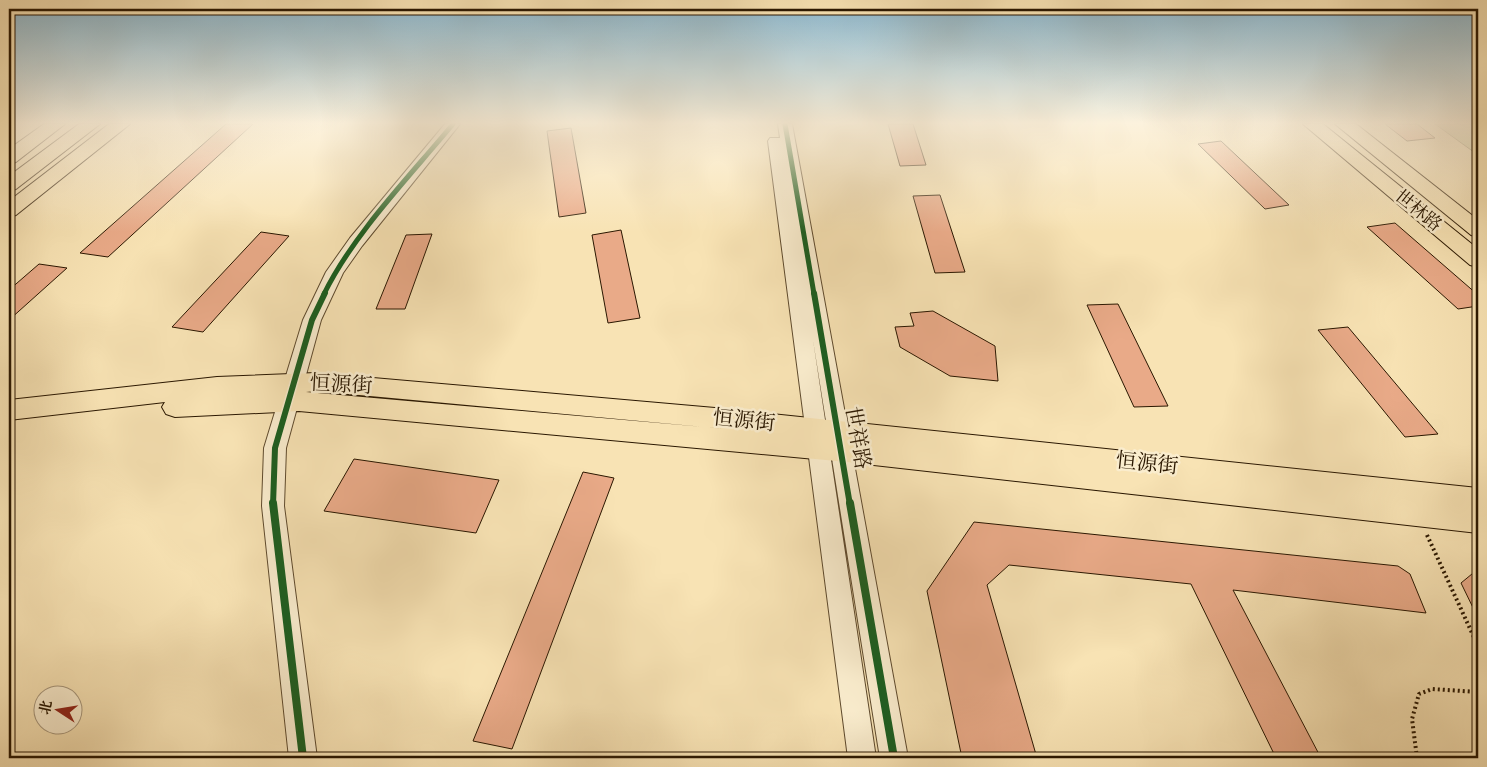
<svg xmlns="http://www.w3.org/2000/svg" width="1487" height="767" font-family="'IM FELL DW Pica','Noto Serif SC',serif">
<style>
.green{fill:#c1c38a;stroke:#766d45}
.building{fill:#e9aa88;stroke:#2a1700}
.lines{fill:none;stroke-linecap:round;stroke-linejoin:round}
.minor-casing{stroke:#5e4a2d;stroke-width:2}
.major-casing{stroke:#2a1700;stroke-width:2}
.path{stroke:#2a1700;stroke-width:4;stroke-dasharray:2 3;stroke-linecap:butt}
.minor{fill:#faedce;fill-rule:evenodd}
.major{fill:#f8e3b4;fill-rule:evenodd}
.cycleway-far2-casing{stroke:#faedce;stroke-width:8}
.cycleway-far1-casing{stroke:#faedce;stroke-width:9}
.cycleway-casing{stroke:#faedce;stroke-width:11}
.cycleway-far2{stroke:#1b5e20;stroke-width:5}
.cycleway-far1{stroke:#1b5e20;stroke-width:6}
.cycleway{stroke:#1b5e20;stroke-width:8}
.labels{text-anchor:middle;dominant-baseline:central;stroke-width:5;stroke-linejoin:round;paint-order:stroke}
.far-street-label{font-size:18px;fill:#2a1700;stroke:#faedce}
.street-label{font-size:21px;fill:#2a1700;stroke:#faedce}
</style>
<rect width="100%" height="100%" fill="#f8e3b4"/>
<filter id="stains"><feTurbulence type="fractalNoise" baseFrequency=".004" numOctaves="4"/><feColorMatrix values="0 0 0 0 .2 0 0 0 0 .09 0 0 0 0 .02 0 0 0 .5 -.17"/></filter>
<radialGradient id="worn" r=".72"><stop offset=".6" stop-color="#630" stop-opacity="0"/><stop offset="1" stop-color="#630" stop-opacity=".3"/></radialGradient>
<path class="green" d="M 1435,124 L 1478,124 L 1478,155 Z"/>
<g class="building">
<path d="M 226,124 L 253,124 L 108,257 L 80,253 Z"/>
<path d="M 888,124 L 913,124 L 926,165 L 900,166 Z"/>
<path d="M 1385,124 L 1417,124 L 1435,138 L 1407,141 Z"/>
<path d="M 571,128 L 586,213 L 559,217 L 547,131 Z"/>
<path d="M 1221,141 L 1289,205 L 1265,209 L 1198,144 Z"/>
<path d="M 940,195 L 965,272 L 935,273 L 913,196 Z"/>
<path d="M 1395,223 L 1478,295 L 1478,306 L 1458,309 L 1367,227 Z"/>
<path d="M 621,230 L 640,318 L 608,323 L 592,235 Z"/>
<path d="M 261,232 L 289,236 L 203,332 L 172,327 Z"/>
<path d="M 432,234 L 405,309 L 376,309 L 406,235 Z"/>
<path d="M 39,264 L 67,268 L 9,320 L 9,290 Z"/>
<path d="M 1118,304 L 1168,406 L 1134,407 L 1087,305 Z"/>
<path d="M 933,311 L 995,346 L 998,381 L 950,376 L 900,347 L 895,327 L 914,326 L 910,313 Z"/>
<path d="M 1348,327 L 1438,434 L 1405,437 L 1318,330 Z"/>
<path d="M 354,459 L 499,480 L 476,533 L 324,511 Z"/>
<path d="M 583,472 L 614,478 L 512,749 L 473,741 Z"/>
<path d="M 974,522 L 1398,566 L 1410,574 L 1426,613 L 1233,590 L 1321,758 L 1276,758 L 1191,584 L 1009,565 L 987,585 L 1037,758 L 962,758 L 927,591 Z"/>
<path d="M 1478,569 L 1478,618 L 1461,583 Z"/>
</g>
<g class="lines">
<defs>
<g id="minor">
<path d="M 445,124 L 460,124 L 362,246 L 343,273 L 321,320 L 286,448 L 284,506 L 317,758 L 289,758 L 262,506 L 264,448 L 303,320 L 326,272 L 350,238 Z"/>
<path d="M 778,124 L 792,124 L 908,758 L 880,758 L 813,340 L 876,758 L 848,758 L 768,141 L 770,138 L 780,138 Z"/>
</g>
<g id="major">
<path d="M 44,124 L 65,124 L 16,162 L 9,164 L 9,149 Z"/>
<path d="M 79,124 L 100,124 L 16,189 L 9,191 L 9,176 Z"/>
<path d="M 109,124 L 130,124 L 16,215 L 9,217 L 9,201 Z"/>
<path d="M 1303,124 L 1323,124 L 1478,249 L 1478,267 L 1470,265 Z"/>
<path d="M 1335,124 L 1356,124 L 1478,220 L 1478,237 L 1471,235 Z"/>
<path d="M 316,373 L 715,408 L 1478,488 L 1478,533 L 847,462 L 299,411 L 175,417 L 166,414 L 162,407 L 165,402 L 9,420 L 9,400 L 217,377 ZM 316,391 L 715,428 L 727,429 L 306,392 Z"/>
</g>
</defs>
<use href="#minor" class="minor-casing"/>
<use href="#major" class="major-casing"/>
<g class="path">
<path d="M 1427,535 L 1478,646"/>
<path d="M 1417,758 L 1412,719 L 1419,694 L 1432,689 L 1478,692"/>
</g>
<use href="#minor" class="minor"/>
<use href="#major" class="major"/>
<defs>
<g id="cycleway-far2">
<path d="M 785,124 L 814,294"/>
<path d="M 324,294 C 354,233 410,176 453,124"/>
</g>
<g id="cycleway-far1">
<path d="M 814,293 L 850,505"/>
<path d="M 273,505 L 275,448 L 312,320 L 325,293"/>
</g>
<g id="cycleway">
<path d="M 273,503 L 303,758"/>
<path d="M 850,503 L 894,758"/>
</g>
</defs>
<use href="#cycleway-far2" class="cycleway-far2-casing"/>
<use href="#cycleway-far1" class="cycleway-far1-casing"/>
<use href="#cycleway" class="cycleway-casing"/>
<use href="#cycleway-far2" class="cycleway-far2"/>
<use href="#cycleway-far1" class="cycleway-far1"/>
<use href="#cycleway" class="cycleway"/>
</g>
<linearGradient id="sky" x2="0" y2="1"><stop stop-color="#8ab8d0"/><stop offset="0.53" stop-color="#fcf2dd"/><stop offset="1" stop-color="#fcf2dd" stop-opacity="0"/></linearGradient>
<rect width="1487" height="232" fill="url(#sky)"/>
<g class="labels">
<g class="far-street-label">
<text transform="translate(1418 211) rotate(39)">世林路</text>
</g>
<g class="street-label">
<text transform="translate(341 385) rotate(3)">恒源街</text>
<text transform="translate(744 421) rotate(6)">恒源街</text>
<text transform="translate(857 438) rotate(80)">世祥路</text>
<text transform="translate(1147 464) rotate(6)">恒源街</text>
</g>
</g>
<rect width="1487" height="767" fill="none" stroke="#f8e3b4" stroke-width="30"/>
<rect x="10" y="10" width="1467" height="747" fill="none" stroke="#2a1700" stroke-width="2.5"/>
<rect x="15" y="15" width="1457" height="737" fill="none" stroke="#2a1700"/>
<g transform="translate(58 710) rotate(282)"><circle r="24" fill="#faedce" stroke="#a7977c"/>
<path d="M0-4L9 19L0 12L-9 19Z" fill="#8f2418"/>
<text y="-8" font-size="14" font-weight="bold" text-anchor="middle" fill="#2a1700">北</text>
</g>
<rect width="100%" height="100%" filter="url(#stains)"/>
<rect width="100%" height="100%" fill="url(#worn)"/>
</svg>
